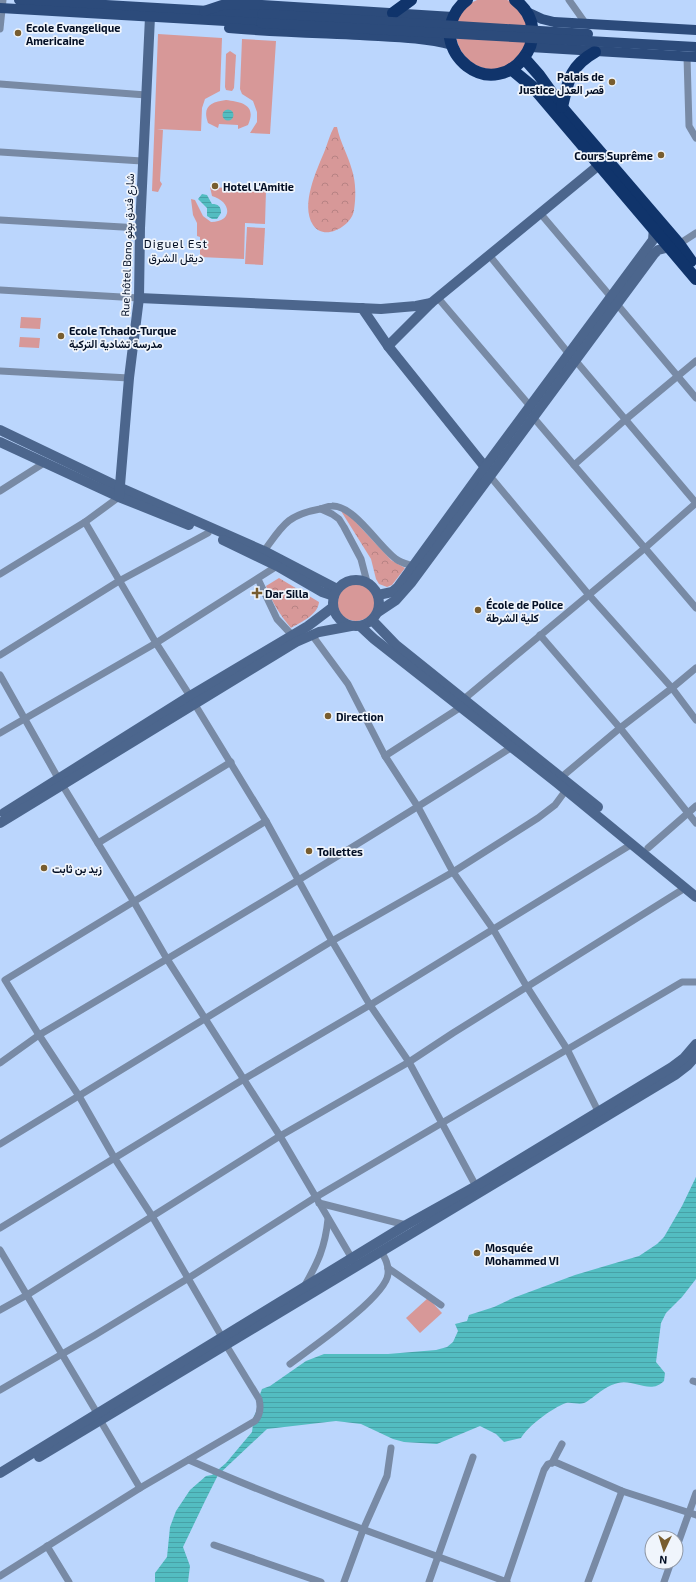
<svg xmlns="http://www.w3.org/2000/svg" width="696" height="1582" font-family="'Exo 2',Vazirmatn,sans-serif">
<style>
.green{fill:#d79898}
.forest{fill:url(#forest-crowns)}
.water{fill:url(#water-rules)}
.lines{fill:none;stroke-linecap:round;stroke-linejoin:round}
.street{stroke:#788aa5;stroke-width:7}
.secondary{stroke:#4c668d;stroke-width:10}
.primary{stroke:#2c4b7b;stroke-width:10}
.highway{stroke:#10346b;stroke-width:12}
.primary-bridge{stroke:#2c4b7b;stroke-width:10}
.poi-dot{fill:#785d2f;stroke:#f0f5fc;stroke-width:1.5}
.labels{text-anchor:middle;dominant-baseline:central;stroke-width:3.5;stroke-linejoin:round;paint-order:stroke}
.poi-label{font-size:11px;font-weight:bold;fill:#020e24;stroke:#f0f5fc;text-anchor:start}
.street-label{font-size:11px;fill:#020e24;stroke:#f0f5fc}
.neighbourhood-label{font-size:12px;letter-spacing:1px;fill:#020e24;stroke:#f0f5fc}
</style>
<defs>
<pattern id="forest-crowns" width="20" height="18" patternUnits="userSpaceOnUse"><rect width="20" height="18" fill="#d79898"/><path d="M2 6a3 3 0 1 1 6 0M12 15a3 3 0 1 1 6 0" fill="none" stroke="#b78283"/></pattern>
<pattern id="water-rules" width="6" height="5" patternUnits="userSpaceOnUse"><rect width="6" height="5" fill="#53bdc1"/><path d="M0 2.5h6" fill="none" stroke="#47a1a6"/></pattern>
</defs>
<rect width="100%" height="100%" fill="#bbd6fd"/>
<g class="green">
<path d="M 477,0 C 486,0 498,0 507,0 C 515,2 528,21 528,29 C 529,32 524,50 523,52 C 521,54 518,56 516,58 C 513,61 510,64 506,66 C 502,69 494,69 489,69 C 452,64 443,13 477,0 Z"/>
<path d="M 158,34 L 222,38 L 220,91 L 205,99 L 202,108 L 201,131 L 157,129 L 163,130 L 160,181 L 162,184 L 158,192 L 152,191 Z"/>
<path d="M 242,39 L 276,41 L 270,134 L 250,133 L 257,122 L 257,112 L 253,101 L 242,94 L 240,89 Z"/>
<path d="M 230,51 L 236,55 L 234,88 L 232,91 L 226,90 L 225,87 L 226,54 Z"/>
<path d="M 226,100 C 242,102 257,105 248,125 L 238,129 L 238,125 L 219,124 L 218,128 L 208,123 C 202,106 211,102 226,100 Z"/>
<path d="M 210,187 L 266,190 L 265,224 L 245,223 L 244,259 L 200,257 L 200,237 L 197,236 L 197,223 L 193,215 L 191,199 L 195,200 L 203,216 L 211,222 C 234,222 231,201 212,196 Z"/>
<path d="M 247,227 L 265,228 L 263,265 L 245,264 Z"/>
<path d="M 21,317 L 41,318 L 40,329 L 20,328 Z"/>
<path d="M 20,337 L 40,338 L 39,348 L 19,347 Z"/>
<circle cx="356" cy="602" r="19"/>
<path d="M 428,1298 L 442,1313 L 420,1333 L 406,1318 Z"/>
</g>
<g class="forest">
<path d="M 334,127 L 337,127 C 340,142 348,155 352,170 C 356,182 356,198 354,210 C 352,226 324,242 313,225 C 300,204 317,170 325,150 C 328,142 330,134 334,127 Z"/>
<path d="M 341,511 L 350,516 L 391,560 L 405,568 L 392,585 L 387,587 L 379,584 L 376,579 L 371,559 Z"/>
<path d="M 279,578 L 319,602 C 318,615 301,622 291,628 C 280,615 272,602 266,586 Z"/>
</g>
<g class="water">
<circle cx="228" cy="115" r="5.5"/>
<path d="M 202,194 L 207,195 L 212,204 C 218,204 221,206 221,213 L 217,219 L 212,219 L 207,216 L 207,208 L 198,199 Z"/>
<path d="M 696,1177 L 696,1279 L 682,1297 L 666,1313 L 661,1323 L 656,1362 L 665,1373 L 664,1381 C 650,1395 635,1379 618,1383 C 609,1385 599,1392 592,1398 C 590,1399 587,1402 584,1403 C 579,1405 572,1402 566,1403 C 552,1408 528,1426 521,1438 L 504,1442 L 496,1434 L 480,1426 L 437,1444 L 404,1442 L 393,1439 L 361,1424 L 336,1421 L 267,1429 L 218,1475 L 205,1501 L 183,1547 L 190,1566 L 188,1582 L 155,1582 L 155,1573 L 167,1557 L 170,1527 L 176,1511 L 190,1490 L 206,1476 L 212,1475 L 226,1463 L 252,1432 L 254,1416 L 258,1408 L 259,1397 L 262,1389 L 270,1386 L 306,1361 L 324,1354 L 388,1354 L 436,1350 L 447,1347 L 453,1342 L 458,1331 L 455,1324 L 467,1321 L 469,1315 L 494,1307 L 513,1298 L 575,1275 L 639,1256 L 657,1244 L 664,1237 L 682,1206 Z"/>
</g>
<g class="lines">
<g class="street">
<path d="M 569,0 L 586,24"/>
<path d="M 0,29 L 3,0"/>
<path d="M 687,57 L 689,126 L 696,138"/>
<path d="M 0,84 L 146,95"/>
<path d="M 0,152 L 142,161"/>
<path d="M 540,213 L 611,297"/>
<path d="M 0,220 L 140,228"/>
<path d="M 679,244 L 696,233"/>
<path d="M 489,255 L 569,354"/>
<path d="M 0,290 L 139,298"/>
<path d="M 438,298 L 530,406"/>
<path d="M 616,303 L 696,398"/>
<path d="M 575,360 L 696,503"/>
<path d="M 0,371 L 129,378"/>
<path d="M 533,417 L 696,608"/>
<path d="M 574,465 L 625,420 L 696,361"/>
<path d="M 489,475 L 589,595 L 672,688 L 696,720"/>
<path d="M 0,491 L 44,463"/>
<path d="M 321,509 L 332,514 L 339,519 L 344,527 L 361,559 L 367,582"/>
<path d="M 85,522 L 156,643 L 190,696"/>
<path d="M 264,551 C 283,525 287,515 320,509 C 324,508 328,506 332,506 C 354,505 379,547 396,559 C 401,563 407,564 413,566"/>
<path d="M 0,574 L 85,522 L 119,497"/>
<path d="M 258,579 L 277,619 L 291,634"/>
<path d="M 312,635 L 348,684 L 385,756 L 418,807 L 453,872 L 493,929 L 527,987 L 567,1049 L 598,1111"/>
<path d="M 540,635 L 620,728 L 696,823"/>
<path d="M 0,655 L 119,581 L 208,533"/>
<path d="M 0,675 L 58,778 L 134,902 L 167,959 L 280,1136 L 354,1262"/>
<path d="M 464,699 L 645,548 L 696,503"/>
<path d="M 194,703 L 266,821 L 332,941 L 370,1005 L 409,1062 L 478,1190"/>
<path d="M 0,733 L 156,643 L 277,566"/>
<path d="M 385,756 L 461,707"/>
<path d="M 558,780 L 620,728 L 672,688 L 696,668"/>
<path d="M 98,843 L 231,762"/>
<path d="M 648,848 L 696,806"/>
<path d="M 0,1063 L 39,1035 C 198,941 356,847 512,747"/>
<path d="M 0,1144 L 332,941 L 453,872 L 538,818 L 555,805 L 569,786"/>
<path d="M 319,1203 L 406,1225"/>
<path d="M 0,1228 L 244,1079 L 370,1005 L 632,844"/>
<path d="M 0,1250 L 97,1413"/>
<path d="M 388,1268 L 441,1305"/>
<path d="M 304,1287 C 318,1262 325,1248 328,1219"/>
<path d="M 0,1310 L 27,1295 L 280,1136 L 409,1062 L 453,1033 L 685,888"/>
<path d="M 222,1337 L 152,1216 L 115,1159 L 79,1096 L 39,1035 L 5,980 L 266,821"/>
<path d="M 290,1364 C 311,1348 386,1297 388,1274 C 389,1265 385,1258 381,1251"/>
<path d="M 693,1381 L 696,1382"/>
<path d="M 0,1390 L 95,1335 L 187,1279 L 316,1197 L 682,982 L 696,982"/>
<path d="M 100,1420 L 140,1488"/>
<path d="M 189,1460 C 292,1506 400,1542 507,1582"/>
<path d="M 552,1463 L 562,1444"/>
<path d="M 214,1545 L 321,1582"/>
<path d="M 47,1546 L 69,1582"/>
<path d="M 676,1549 L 696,1493"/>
<path d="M 0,1576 L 140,1488 L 255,1421 C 260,1415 261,1407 259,1399 L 226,1345"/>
<path d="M 344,1582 L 363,1530 L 387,1476 L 391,1448"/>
<path d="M 429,1582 L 473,1457"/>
<path d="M 506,1582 L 544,1470 L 548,1464 L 555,1462 L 622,1491 L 696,1515"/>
<path d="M 588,1582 L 622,1491"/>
<path d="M 664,1582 L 671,1562"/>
</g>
<g class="secondary">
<path d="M 139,298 L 381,309 L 416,306 L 431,303 L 599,165"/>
<path d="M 362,308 L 388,346 L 485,467"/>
<path d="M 388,346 L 431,303"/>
<path d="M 0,430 L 121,488 L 264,551 L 337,589"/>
<path d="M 0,442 L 119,497 L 189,525"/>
<path d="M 119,497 L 129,378 L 139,298 L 140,228 L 150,17"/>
<path d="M 223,540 L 277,566 L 322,592 L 334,596"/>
<circle cx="356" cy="603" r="23"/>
<path d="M 378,595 L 392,592 L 398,587 L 485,467 L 653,240 L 654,228"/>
<path d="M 378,612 L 396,600 L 411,583 L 654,254 L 658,250 L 670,247"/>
<path d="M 372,620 L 396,645 L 598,807"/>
<path d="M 360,626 L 374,639 L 556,782 L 696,897"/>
<path d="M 4,813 L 190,696 L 308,626 L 333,607"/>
<path d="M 0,823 L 296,642 L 319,632 L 351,626"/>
<path d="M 39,1457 L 675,1075 L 688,1065 L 696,1056"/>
<path d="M 0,1473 L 406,1225 L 476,1186 L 672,1067 L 684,1058 L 696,1044"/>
</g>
<g class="primary">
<path d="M 19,0 L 262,14"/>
<path d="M 0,8 L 261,23"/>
<path d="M 204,11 L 222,5 L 246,4 L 453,17"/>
<path d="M 527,12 L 542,19 L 554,22 L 696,30"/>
<path d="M 229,28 C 273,32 317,33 360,35 C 391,37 422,37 452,45"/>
<path d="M 530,47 L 696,57"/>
</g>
<g class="highway">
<path d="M 467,0 C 455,9 449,23 450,38 C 452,49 458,59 467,66 C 509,98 560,34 515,0"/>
<path d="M 393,13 L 411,0"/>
<path d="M 524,58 L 539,75 L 564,110 L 679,244 L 691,261"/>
<path d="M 511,69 L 534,88 L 696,279"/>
<path d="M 562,107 C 568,81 570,66 595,52"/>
</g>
<g class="primary-bridge">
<path d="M 262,14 L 588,34"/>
<path d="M 261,23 L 696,47"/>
</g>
</g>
<g class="poi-dot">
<circle cx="18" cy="33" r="4"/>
<circle cx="612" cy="82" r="4"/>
<circle cx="661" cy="155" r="4"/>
<circle cx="215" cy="186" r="4"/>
<circle cx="61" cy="336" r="4"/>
<path d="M255 587h4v4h4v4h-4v4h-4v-4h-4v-4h4z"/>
<circle cx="478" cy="610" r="4"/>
<circle cx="328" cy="716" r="4"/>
<circle cx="309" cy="851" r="4"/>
<circle cx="44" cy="868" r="4"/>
<circle cx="477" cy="1253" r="4"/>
</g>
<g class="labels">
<g class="poi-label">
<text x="26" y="27">Ecole Evangelique<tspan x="26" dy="13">Americaine</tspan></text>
<text x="604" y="76" text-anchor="end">Palais de<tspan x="604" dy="13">Justice قصر العدل</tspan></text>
<text x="653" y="155" text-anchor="end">Cours Suprême</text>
<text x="223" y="186">Hotel L'Amitie</text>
<text x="69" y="330">Ecole Tchado-Turque<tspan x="69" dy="13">مدرسة تشادية التركية</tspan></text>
<text x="265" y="593">Dar Silla</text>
<text x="486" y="604">École de Police<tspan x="486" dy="13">كلية الشرطة</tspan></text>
<text x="336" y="716">Direction</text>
<text x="317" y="851">Toilettes</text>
<text x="52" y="868">زيد بن ثابت</text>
<text x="485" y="1247">Mosquée<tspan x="485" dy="13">Mohammed VI</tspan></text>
</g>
<g class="street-label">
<text transform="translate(127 245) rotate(-88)">Rue hôtel Bono شارع فندق بونو</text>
</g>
<g class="neighbourhood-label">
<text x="176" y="243">Diguel Est<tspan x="176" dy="14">ديقل الشرق</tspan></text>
</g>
</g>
<g transform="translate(664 1550) rotate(184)"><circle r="19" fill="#f0f5fc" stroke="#9199a6"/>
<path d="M0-3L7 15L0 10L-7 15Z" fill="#785d2f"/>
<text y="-6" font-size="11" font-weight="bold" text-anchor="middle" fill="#020e24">N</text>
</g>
</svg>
